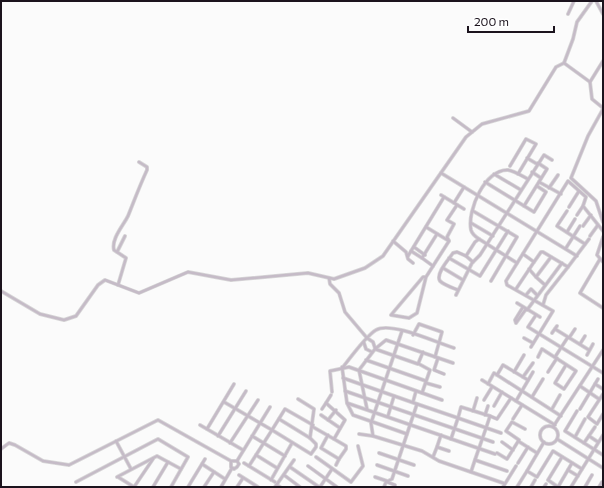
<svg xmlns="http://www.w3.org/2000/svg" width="604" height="488" font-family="Commissioner,sans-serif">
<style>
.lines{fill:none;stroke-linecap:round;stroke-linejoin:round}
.street-casing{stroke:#d7d6d7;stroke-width:4}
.street{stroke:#c5bbc7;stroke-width:2.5}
</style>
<rect width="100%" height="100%" fill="#fbfbfb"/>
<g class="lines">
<defs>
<g id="street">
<path d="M 596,1 L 603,14"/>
<path d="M 568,14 L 574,1"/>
<path d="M 564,63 L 573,39 L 577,22 L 592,1"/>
<path d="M 590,82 L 603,61"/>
<path d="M 603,109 L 588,136 L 571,178 L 596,201 L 603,222"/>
<path d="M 453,118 L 472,132"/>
<path d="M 527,158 L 537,164"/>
<path d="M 510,166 L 526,139 L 536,144 L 518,174"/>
<path d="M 532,172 L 541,178"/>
<path d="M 441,173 L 577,256"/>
<path d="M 494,174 L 521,190"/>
<path d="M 485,182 L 534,212 L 546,192 L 537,186"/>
<path d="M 539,182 L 561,194"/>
<path d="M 549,188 L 558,175"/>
<path d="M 441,195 L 464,209"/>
<path d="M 454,203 L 464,187"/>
<path d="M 524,206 L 547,169 L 538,163"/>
<path d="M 569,207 L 579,191"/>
<path d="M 473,211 L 517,237 L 491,281"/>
<path d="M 567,211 L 557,226 L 585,244"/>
<path d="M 577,215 L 583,206"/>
<path d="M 471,223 L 493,236"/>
<path d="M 583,226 L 591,215"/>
<path d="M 426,227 L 449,241"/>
<path d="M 567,232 L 575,219"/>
<path d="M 590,236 L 598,225"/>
<path d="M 603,237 L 597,255 L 603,262"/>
<path d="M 479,239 L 517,263"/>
<path d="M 393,241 L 406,252 L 408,259 L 413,263"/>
<path d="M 414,247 L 425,255"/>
<path d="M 566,248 L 580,226"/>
<path d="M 411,251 L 422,258"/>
<path d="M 117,252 L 125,236"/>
<path d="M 523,254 L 534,262 L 541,252 L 543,252 L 568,267 L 589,239"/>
<path d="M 408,256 L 444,197"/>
<path d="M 466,256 L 473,262"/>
<path d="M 449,258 L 480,276 L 508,231"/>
<path d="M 600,259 L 580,293 L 603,308"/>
<path d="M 433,266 L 422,258 L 437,234"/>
<path d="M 443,268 L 463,280"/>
<path d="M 529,269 L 536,277"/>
<path d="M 426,277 L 423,277 L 391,315 L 409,318 L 417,313 L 426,277 L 449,241 L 447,237 L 454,224 L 447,220 L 457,205"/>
<path d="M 329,278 L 330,284 L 339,293 L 345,312 L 367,338 L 373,342 L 375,348"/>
<path d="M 118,285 L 126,258 L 114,250 C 111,239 123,226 128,216 C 134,201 140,185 147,170 L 147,167 L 139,162"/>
<path d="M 545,285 L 536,277 L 551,257"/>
<path d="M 516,289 L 534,262"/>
<path d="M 458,290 C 453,288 444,285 440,281 C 435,274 449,259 453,253 L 457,252 L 466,256 L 475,242 L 479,239 C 476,237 472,234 471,230 C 467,210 485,169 508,170 C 514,171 522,176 528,179"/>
<path d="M 1,291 L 40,314 L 64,320 L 76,316 L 98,285 L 105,280 L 139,293 L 188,272 L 231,280 L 308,273 L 334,279 L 365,268 L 383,256 L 466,137 L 482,124 L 529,111 L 556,67 L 564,63 L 590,82 L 592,99 L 603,108"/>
<path d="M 456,295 L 472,263 L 480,255 L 544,155 L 552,160"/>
<path d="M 526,295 L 531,289 L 537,295"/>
<path d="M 517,303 L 540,317"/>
<path d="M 543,305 L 546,295 L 568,267"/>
<path d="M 523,307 L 515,320 L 516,323 L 526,309"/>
<path d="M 527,310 L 562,263"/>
<path d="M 536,315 L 528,327 L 603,373"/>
<path d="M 555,329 L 589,350"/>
<path d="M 402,331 L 371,423 L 373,436 L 422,451 L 439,461 L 471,472"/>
<path d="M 552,333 L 557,326"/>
<path d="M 413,335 L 419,324 L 442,332 L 435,357"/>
<path d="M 524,338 L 533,343"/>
<path d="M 569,338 L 575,329"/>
<path d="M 364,343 L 366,349 L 372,352"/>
<path d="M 580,344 L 585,336"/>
<path d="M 531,347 L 553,311 L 507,285 L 506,281 L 568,181 L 586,197 L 583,206 L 603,231"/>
<path d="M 375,349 L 418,364 L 423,352"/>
<path d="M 587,355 L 593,344"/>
<path d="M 538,357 L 542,349 L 576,371 L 564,389 L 555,383 L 566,365"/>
<path d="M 555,357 L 568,337"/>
<path d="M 438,358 L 434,370 L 444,374"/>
<path d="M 366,360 L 426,381"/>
<path d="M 419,364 L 430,370 L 422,393"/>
<path d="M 342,367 L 347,403 L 353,415 L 407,434"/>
<path d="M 343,367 C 350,358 367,335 376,330 C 391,321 437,343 454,348"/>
<path d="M 514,372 L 524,355"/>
<path d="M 548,372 L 557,358"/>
<path d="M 497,375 L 503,365 L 528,380"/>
<path d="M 523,377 L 533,363"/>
<path d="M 343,378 L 417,404"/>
<path d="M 482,380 L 555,425"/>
<path d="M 426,383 L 440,387"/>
<path d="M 488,384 L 494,373 L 561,416"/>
<path d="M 595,384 L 603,389"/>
<path d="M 580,386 L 599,399"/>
<path d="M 345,391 L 493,442"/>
<path d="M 332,392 L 330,371 L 349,367 L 442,400"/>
<path d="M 603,394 L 588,417 L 597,424 L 603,414"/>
<path d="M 532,397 L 543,379"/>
<path d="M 484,400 L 492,387"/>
<path d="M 516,401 L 533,372"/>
<path d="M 224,402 L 272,430 L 285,409 L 313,425"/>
<path d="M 413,402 L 416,391"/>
<path d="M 326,403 L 331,395"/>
<path d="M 347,403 L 495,454"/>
<path d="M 494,406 L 502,392"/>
<path d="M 367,409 L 359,370 L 375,349 L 386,340 L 453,363"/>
<path d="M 552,409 L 560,395"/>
<path d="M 580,409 L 598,379"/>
<path d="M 473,411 L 477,398"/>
<path d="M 577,411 L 565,431 L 603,455"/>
<path d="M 321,415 L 340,428"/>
<path d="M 485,415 L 488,406"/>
<path d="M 388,416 L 394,396"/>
<path d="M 490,416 L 497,419 L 511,398"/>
<path d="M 279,419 L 310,438 L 314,409 L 298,399"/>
<path d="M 513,419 L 522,405"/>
<path d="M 328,420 L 336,410"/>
<path d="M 200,425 L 243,450"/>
<circle cx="549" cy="435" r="9"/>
<path d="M 313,427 L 334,439 L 345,420 L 326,403 L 322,409"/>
<path d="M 553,427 L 603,350"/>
<path d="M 207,429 L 234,384"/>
<path d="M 501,433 L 458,418 L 461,407 L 490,416 C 484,435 477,453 471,472 L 503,483"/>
<path d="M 359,434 L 373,436"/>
<path d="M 328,435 L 321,448 L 339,459 L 346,449 L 346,446 L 334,439"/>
<path d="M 441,435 L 437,447 L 449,451"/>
<path d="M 218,436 L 246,391"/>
<path d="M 252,436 L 285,456"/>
<path d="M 589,436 L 598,442"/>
<path d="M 575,437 L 585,419"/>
<path d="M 557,439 L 603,468"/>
<path d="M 116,441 L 131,469"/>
<path d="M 518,441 L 537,453"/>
<path d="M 502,442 L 513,450"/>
<path d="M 544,442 L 527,471 L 537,477 L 553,451 L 582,469"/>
<path d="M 230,443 L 258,400"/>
<path d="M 584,443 L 595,427"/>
<path d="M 1,449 L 9,443 L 15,445 L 43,461 L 69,465 L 158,420 L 231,461 L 237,461 L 239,464 L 237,467 L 234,469 L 231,467 L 231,461"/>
<path d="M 379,453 L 414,465"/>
<path d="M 497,453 L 507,459 L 519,440 L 506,431 L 512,422 L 525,429"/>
<path d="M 256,455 L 277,468"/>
<path d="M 316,457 L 351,482 L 363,466 L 358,446"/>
<path d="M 433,457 L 437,447"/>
<path d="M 562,457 L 548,480 L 558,487 L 572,463"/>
<path d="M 475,460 L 507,471"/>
<path d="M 237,461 L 270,407"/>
<path d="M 244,463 L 275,482"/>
<path d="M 518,463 L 528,447"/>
<path d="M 202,464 L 225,479"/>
<path d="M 336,465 L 339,459"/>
<path d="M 377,465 L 408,476"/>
<path d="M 249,466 L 272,430 L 311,454 L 316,447 L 316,444 L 310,438"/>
<path d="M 308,466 L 337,487"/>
<path d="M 290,467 L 319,487"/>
<path d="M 568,470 L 578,476"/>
<path d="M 239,475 L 258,487"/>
<path d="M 284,475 L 300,487"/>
<path d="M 117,477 L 157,456 L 181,469"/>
<path d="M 118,477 L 134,487"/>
<path d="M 375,477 L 387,481"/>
<path d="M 271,480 L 292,443"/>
<path d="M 76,482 L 158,439 L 188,457 L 171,487"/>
<path d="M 387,482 L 395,485"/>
<path d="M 277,485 L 280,487"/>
<path d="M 134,487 L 153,459"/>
<path d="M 153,487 L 168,462"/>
<path d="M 188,487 L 205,459"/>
<path d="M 204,487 L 214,472"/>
<path d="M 221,487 L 232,468"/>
<path d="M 237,487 L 243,478"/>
<path d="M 275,487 L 294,460"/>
<path d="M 320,487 L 332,469"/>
<path d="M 384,487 L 386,482 L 392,479 L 417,404 L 458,418 L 451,439"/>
<path d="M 503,487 L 516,466"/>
<path d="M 517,487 L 527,471"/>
<path d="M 531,487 L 535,480"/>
<path d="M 544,487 L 546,484"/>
<path d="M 571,487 L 603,435"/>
<path d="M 585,487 L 592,475"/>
<path d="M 599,487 L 602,482"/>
</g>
</defs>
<use href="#street" class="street-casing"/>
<use href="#street" class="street"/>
</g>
<rect width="604" height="488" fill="none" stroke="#1b131d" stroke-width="4"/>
<path d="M468 26v6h86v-6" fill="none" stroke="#1b131d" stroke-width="2"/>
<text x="474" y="26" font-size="12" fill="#1b131d" stroke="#ffffff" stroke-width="3" paint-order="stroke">200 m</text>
</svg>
